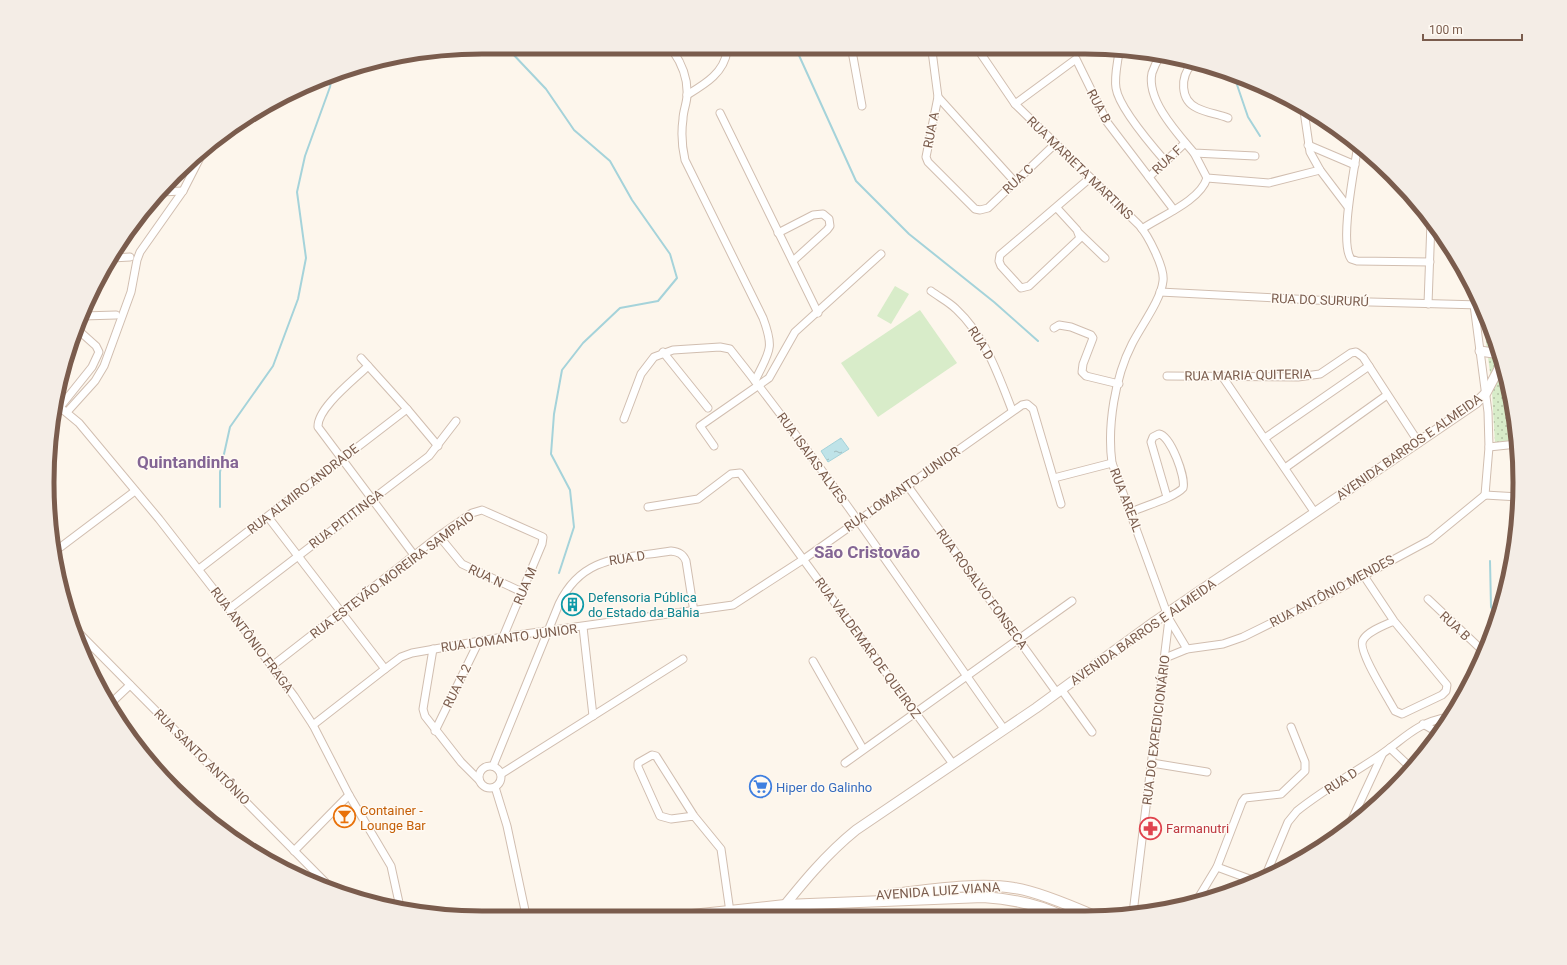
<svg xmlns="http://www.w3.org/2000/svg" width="1567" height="965" font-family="Roboto,sans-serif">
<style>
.park{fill:url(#park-dots)}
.pitch{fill:#d8ecc9}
.water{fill:url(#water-ripples);stroke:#a5d3da}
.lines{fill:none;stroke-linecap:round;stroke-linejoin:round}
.stream{stroke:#a5d3da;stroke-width:2}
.minor-casing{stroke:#d1beb0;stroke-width:9}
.tertiary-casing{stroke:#d1beb0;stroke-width:11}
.secondary-casing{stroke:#d6c0b0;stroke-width:12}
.minor{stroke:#fff;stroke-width:7}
.tertiary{stroke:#fff;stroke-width:9}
.secondary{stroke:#fff;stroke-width:10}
.labels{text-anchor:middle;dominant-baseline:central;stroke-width:3;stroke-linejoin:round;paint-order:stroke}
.street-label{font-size:13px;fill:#7a5c4d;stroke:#fffaf3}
.culture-label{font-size:13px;fill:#0d838f;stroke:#fffaf3;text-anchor:start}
.shop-label{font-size:13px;fill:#366cbe;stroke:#fffaf3;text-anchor:start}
.food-label{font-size:13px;fill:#c56008;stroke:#fffaf3;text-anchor:start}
.health-label{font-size:13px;fill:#be3a42;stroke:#fffaf3;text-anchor:start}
.district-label{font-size:17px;font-weight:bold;fill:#846695;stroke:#fffaf3}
.rim{fill:none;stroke:#7a5c4d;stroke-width:5}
</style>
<defs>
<pattern id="park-dots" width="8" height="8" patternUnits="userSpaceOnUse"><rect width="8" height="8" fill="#d8ecc9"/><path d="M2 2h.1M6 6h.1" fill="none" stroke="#b4c2a5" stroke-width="1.8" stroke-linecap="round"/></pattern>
<pattern id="water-ripples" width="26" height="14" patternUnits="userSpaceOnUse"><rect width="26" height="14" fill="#bfe3e8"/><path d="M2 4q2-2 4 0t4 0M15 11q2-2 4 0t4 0" fill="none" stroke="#a0bbbe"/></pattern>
</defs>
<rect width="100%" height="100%" fill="#fdf6ec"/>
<g class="park">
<path d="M 1482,311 L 1497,342 L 1501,359 L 1491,380 Z"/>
<path d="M 1503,369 L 1516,425 L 1517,440 L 1495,443 L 1492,393 Z"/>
</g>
<g class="pitch">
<path d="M 895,286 L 909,294 L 891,324 L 877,316 Z"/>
<path d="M 920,310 L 957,363 L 878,417 L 841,363 Z"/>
</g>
<path class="water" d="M 841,438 L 849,449 L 828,462 L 821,451 Z"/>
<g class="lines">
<g class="stream">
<path d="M 510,51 L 546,89 L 574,130 L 610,161 L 632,200 L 670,254 L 677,278 L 658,301 L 620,308 L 583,343 L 562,370 L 554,414 L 551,454 L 570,490 L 574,527 L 559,573"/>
<path d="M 797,51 L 856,181 L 909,234 L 994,302 L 1038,341"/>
<path d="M 1234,76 L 1248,117 L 1260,136"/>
<path d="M 220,507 L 220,472 L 230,427 L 273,366 L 298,299 L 306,258 L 297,192 L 305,156 L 330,87 L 332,75"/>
<path d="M 1490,561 L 1491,607 L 1497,617"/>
</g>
<defs>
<g id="minor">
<path d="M 673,51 C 682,64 688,78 687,95 C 687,103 683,111 683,119 C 681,133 682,147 685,160 L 763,318 C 775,350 769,351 755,381"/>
<path d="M 852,51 L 862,106"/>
<path d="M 932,51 L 938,97 L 926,157 L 928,162 L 975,209 L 980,210 L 988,208 L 1055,144"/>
<path d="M 979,51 L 1015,104 L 1139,225 C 1148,235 1165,268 1163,281 C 1161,300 1141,326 1132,344 C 1115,377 1107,426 1112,463 L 1169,619 L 1187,649"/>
<path d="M 1119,51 C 1118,62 1114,76 1116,88 C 1119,108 1152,146 1166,162"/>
<path d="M 1160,56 C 1157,61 1154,67 1152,73 C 1146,100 1178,134 1194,153 L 1255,156"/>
<path d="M 1192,64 C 1180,77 1180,100 1197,108 C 1207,113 1218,114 1228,118"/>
<path d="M 687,95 C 705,84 724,73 727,51"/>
<path d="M 938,97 L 1015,182"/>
<path d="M 1015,104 L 1076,59 L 1107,122 L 1174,210"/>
<path d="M 1304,111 L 1310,152 L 1320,170 L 1348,207"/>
<path d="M 720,113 L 818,313"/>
<path d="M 1358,144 C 1355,167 1339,242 1351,259 L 1357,261 L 1430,262"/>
<path d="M 1308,145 L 1355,165"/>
<path d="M 1194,153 L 1207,178 L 1269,183 L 1320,170"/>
<path d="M 1149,177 L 1185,143"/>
<path d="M 160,192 L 183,191"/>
<path d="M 1056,207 L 1077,230 L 1080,238 L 1029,286 L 1021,288 L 1001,266 L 999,261 L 1000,255 L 1090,178"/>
<path d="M 1142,229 C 1161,216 1200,201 1207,178"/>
<path d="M 778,233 L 813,215 L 823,214 L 829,219 L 830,226 L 827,230 L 793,261"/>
<path d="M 1079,233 L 1105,258"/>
<path d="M 112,258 L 130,257"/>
<path d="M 931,291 C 939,297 949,302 956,309 C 985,336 998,374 1012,410"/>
<path d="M 1160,292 L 1334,301 L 1480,305"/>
<path d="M 1428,304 L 1431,222"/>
<path d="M 1474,305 L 1488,412 L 1489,447 L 1485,495"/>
<path d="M 83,316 L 116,315"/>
<path d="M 1054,328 L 1059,325 L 1071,327 L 1091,335 L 1093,338 L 1083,364 L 1082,372 L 1086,376 L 1119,384"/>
<path d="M 663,352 L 708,408"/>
<path d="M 361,358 L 407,409 L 438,446"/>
<path d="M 368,366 C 354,380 317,408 318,427 L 414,555"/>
<path d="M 1167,376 L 1298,377 L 1320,374 L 1351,353 L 1356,352 L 1363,357 L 1419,443"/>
<path d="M 1222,376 L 1315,513"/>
<path d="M 56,404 L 79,423 L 159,519 L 229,609 L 294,696 L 313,725 L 349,795 L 391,866 L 400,907"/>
<path d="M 60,407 L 92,367 L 99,352 L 96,346 L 77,329"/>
<path d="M 67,412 L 95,381 L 104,366 L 131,292 L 137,260 L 140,252 L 183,191 L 205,148"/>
<path d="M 624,419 L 641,374 L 654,357 L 673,350 L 720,347 L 730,349 C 827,471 914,602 1004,729"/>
<path d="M 1265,438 L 1369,366"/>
<path d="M 714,446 L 700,426 L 769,378 L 795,332 L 881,254"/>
<path d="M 1489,447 L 1517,444"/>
<path d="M 1285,468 L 1387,395"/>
<path d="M 1054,478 L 1112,463"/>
<path d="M 907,485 L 1057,693"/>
<path d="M 1485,495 L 1519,497"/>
<path d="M 648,507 L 698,499 L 731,474 L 740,473 L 953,764"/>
<path d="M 1131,512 C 1144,506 1174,498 1183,488 C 1186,478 1171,436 1159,434 L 1153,437 L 1151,442 L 1167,497"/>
<path d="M 268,517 L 385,669"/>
<path d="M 439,536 L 462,564 L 522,592"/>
<path d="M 54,552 L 135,491"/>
<path d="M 199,569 L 407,409"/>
<path d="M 1364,576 L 1394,621 L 1447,685 L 1446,691 L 1442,695 L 1402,714 L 1395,711 L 1391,704 C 1385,693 1357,649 1363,640 C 1368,631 1385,625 1394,621"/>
<path d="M 1428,599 L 1484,652"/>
<path d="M 229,609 L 429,456 L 456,421"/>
<path d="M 71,625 L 332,889"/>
<path d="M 583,627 L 593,716"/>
<path d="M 433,649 L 423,709 L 425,716 L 461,762 L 479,780"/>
<path d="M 1165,658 L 1187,649 L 1223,644 L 1243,637 L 1318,600 L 1430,540 L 1485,495"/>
<path d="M 813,661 L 863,749"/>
<path d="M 272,666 L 439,536 L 472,513 L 482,510 L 543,537 L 542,544 L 503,637"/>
<path d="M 1061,689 L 1092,732"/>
<path d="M 110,704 L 130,685"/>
<path d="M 1423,724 L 1439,733"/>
<path d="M 313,725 L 385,669 L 401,657 L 412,653 L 503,637 L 733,605 L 804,559 L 1022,405 L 1027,404 L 1033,409 L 1061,504"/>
<path d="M 435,731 L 479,641"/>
<path d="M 1390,748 L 1411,768"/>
<path d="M 845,763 L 1072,601"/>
<path d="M 1152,763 L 1207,772"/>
<circle cx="490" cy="777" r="11"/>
<path d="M 493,766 L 559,604 C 583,554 623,559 671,551 C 679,552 683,554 686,561 L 694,612"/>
<path d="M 501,774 L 683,659"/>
<path d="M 495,787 L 507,826 L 526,915"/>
<path d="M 694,816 L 671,819 L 660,816 L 638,767 L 638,763 L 652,755 L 656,756 L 694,816 L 721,849 L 730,912"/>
<path d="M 1349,826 L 1382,755"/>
<path d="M 294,851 L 349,795"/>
<path d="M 1217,867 L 1255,881"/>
<path d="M 1265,877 L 1288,822 L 1297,811 C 1322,791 1350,775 1376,758 C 1404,740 1414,723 1449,717"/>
<path d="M 1197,900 L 1217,867 L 1242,802 L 1245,798 L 1281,794 L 1305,771 L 1305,762 L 1291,727"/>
<path d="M 785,905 L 797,916"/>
<path d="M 1133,913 L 1169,619"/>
</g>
<g id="tertiary">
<path d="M 1480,351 L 1500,354"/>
<path d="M 776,916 C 801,885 825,855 856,830 L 1036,708 L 1154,622 L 1476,403 L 1486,393 L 1502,363"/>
</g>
<g id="secondary">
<path d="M 892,894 C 929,890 977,882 1014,888 C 1037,891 1074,907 1097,917"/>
<path d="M 692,915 L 785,905 L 983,897 C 1012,899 1039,904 1064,917"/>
</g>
</defs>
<use href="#minor" class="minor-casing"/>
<use href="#tertiary" class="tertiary-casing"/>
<use href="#secondary" class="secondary-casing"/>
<use href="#minor" class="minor"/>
<use href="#tertiary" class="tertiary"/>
<use href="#secondary" class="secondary"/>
</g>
<defs>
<symbol id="building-ring" viewBox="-11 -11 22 22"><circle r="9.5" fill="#fffaf3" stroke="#0f9aa8" stroke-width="1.5"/><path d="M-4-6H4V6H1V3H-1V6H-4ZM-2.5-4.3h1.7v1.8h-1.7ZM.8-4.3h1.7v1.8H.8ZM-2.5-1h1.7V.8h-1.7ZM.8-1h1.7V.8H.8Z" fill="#0f9aa8"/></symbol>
<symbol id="supermarket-ring" viewBox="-11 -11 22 22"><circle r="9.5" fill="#fffaf3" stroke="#3f7fe0" stroke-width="1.5"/><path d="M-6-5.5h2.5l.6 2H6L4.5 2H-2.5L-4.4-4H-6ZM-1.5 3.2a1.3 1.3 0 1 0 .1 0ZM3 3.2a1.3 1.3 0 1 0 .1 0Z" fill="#3f7fe0"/></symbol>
<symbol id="bar-ring" viewBox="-11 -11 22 22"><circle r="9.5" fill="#fffaf3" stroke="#e8710a" stroke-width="1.5"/><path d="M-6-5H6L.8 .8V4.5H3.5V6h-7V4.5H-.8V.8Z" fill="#e8710a"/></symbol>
<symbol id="pharmacy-ring" viewBox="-11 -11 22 22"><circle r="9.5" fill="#fffaf3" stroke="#e0444e" stroke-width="1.5"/><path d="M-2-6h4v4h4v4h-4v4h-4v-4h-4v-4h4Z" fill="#e0444e"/></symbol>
</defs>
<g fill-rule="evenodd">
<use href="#building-ring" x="560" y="592" width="25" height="25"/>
<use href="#supermarket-ring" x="748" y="774" width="25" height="25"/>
<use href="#bar-ring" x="332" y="804" width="25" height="25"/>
<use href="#pharmacy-ring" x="1138" y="816" width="25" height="25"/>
</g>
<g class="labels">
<g class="street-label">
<text transform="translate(1099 106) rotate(62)">RUA B</text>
<text transform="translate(931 130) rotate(-79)">RUA A</text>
<text transform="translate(1167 160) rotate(-43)">RUA F</text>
<text transform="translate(1080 168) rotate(44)">RUA MARIETA MARTINS</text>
<text transform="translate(1018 179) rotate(-43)">RUA C</text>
<text transform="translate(1320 300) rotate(2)">RUA DO SURURÚ</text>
<text transform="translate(981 343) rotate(58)">RUA D</text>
<text transform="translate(1248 375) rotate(-1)">RUA MARIA QUITERIA</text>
<text transform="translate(1409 447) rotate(-35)">AVENIDA BARROS E ALMEIDA</text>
<text transform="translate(812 458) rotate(54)">RUA ISAIAS ALVES</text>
<text transform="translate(303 489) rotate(-38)">RUA ALMIRO ANDRADE</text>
<text transform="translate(902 489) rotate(-35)">RUA LOMANTO JUNIOR</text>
<text transform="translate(1126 500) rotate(69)">RUA AREAL</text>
<text transform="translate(346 519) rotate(-37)">RUA PITITINGA</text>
<text transform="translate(627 558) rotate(-9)">RUA D</text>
<text transform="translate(392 575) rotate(-37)">RUA ESTEVÃO MOREIRA SAMPAIO</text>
<text transform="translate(486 576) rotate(25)">RUA N</text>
<text transform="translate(525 586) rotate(-67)">RUA M</text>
<text transform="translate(982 589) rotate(54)">RUA ROSALVO FONSECA</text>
<text transform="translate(1332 591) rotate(-28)">RUA ANTÔNIO MENDES</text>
<text transform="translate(1455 626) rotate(43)">RUA B</text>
<text transform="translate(1143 632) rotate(-35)">AVENIDA BARROS E ALMEIDA</text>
<text transform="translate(509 638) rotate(-8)">RUA LOMANTO JUNIOR</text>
<text transform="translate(252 640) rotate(53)">RUA ANTÔNIO FRAGA</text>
<text transform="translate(868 648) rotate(54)">RUA VALDEMAR DE QUEIROZ</text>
<text transform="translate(457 686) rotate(-64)">RUA A 2</text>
<text transform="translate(1156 730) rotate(-83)">RUA DO EXPEDICIONÁRIO</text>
<text transform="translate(202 757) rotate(45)">RUA SANTO ANTÔNIO</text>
<text transform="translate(1341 781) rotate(-33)">RUA D</text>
<text transform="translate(938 891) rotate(-4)">AVENIDA LUIZ VIANA</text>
</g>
<g class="culture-label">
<text x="588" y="597">Defensoria Pública<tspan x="588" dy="15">do Estado da Bahia</tspan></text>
</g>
<g class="shop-label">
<text x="776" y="787">Hiper do Galinho</text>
</g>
<g class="food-label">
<text x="360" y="810">Container -<tspan x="360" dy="15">Lounge Bar</tspan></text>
</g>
<g class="health-label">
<text x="1166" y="828">Farmanutri</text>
</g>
<g class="district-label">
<text x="188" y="462">Quintandinha</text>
<text x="867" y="552">São Cristovão</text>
</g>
</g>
<path d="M0 0H1567V965H0ZM482 54H1085A428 428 0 0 1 1513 482V483A428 428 0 0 1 1085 911H482A428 428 0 0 1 54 483V482A428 428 0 0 1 482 54Z" fill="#f4ede6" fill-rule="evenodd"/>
<path class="rim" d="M482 54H1085A428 428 0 0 1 1513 482V483A428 428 0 0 1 1085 911H482A428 428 0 0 1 54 483V482A428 428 0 0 1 482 54Z"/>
<path d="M1423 34v6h99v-6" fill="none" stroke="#7a5c4d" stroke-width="2"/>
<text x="1429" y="34" font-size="12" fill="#7a5c4d" stroke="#fffaf3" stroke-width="3" paint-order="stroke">100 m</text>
</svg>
